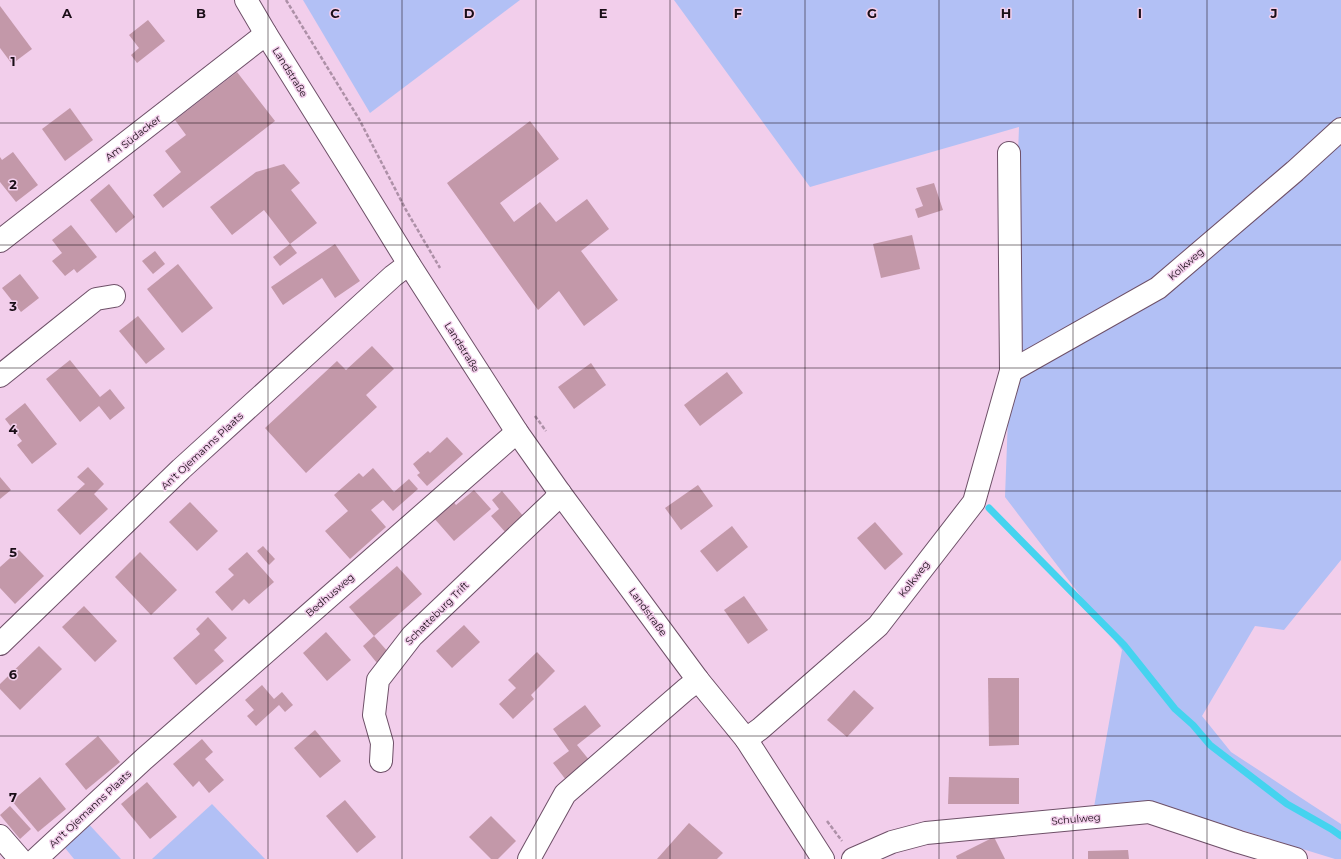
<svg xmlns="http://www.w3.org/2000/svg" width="1341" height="859" font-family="Montserrat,sans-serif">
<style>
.green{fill:#b2c0f5}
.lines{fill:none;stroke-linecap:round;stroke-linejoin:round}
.stream{stroke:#45d3ef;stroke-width:7}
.building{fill:#c398a9}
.minor-casing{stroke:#6e5068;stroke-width:24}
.path{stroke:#ad90a7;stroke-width:2.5;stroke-dasharray:4 2;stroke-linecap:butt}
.minor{stroke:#fff;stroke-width:22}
.grid{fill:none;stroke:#1a0e17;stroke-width:1;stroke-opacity:0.55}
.labels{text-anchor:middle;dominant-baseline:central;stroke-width:3;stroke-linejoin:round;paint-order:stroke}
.street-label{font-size:10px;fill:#1a0e17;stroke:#f2ceeb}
.grid-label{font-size:13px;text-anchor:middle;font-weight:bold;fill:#1a0e17;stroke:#f2ceeb;stroke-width:3;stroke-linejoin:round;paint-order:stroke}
</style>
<rect width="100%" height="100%" fill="#f2ceeb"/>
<g class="green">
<path d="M 303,0 L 520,0 L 370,113 Z"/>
<path d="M 674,0 L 1341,0 L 1341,560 L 1284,630 L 1255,626 L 1202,716 L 1231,752 L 1341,824 L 1341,859 L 1335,859 L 1154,803 L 1094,807 L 1122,650 L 1005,497 L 1019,127 L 810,187 Z"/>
<path d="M 212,804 L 265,859 L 152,859 Z"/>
<path d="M 85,820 L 121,859 L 74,859 L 61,843 Z"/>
</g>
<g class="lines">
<path class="stream" d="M 989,508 L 1124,645 L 1175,709 L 1193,725 L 1210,745 L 1287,804 L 1331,829 L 1341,836"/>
</g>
<g class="building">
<path d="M 0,6 L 32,49 L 12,64 L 0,48 Z"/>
<path d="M 148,20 L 165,41 L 137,63 L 131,55 L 139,48 L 129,35 Z"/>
<path d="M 237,72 L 275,121 L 163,208 L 153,195 L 181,172 L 165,151 L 186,135 L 175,120 Z"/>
<path d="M 70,108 L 93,140 L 65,161 L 42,129 Z"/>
<path d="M 530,121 L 559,159 L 500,203 L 514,222 L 540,202 L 556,222 L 587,199 L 609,229 L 581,251 L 618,300 L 584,326 L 559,291 L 538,310 L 447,183 Z"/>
<path d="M 13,152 L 38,185 L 16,202 L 0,182 L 0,157 L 2,160 Z"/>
<path d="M 284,164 L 300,183 L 291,190 L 317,223 L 290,244 L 264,210 L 232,235 L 210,207 L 256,172 Z"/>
<path d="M 934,183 L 943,210 L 918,218 L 915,209 L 923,206 L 916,188 Z"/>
<path d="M 109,184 L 135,217 L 116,233 L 90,200 Z"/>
<path d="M 71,225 L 97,257 L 77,273 L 74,269 L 65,276 L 52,261 L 62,253 L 52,240 Z"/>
<path d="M 912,235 L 920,269 L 881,278 L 873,244 Z"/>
<path d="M 290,244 L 297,253 L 280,266 L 273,257 Z"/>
<path d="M 335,244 L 360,281 L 335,298 L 322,278 L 283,305 L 271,287 Z"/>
<path d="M 155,251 L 165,264 L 153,274 L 142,261 Z"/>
<path d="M 178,264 L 213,308 L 182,333 L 147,289 Z"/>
<path d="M 20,274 L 39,298 L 21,312 L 2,288 Z"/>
<path d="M 138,316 L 165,349 L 146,364 L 119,331 Z"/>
<path d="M 372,346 L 394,369 L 366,395 L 377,407 L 306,473 L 265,428 L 337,361 L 346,370 Z"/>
<path d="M 70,360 L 100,397 L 110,389 L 125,408 L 110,420 L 99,406 L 80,422 L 46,379 Z"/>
<path d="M 591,363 L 606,385 L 574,409 L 558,387 Z"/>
<path d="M 727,372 L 743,393 L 700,426 L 684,405 Z"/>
<path d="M 25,403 L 57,444 L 32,464 L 17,445 L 22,441 L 5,419 Z"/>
<path d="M 447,437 L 463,454 L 427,486 L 417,475 L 420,473 L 413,464 L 428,451 L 430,453 Z"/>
<path d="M 88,467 L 104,484 L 94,494 L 108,509 L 80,535 L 57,510 L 85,484 L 77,477 Z"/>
<path d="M 373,468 L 394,492 L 409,479 L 418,489 L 393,511 L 383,500 L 371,510 L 386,527 L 350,559 L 325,531 L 348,511 L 334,495 L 359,473 L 363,477 Z"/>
<path d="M 0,477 L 11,490 L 0,499 Z"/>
<path d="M 698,485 L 713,506 L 681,530 L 665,508 Z"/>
<path d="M 474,490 L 491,509 L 454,541 L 433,517 L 452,500 L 456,505 Z"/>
<path d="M 502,491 L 524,517 L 506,533 L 491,516 L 499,509 L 492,500 Z"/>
<path d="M 190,502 L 218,531 L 197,551 L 169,522 Z"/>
<path d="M 875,522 L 903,554 L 885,570 L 857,538 Z"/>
<path d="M 732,526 L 748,547 L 717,572 L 700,551 Z"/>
<path d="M 263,546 L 275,559 L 269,565 L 257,551 Z"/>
<path d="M 19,550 L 44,576 L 15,604 L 0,588 L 0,567 Z"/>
<path d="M 140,552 L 177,590 L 151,615 L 115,577 Z"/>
<path d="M 247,552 L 274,582 L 249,604 L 244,599 L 232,611 L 215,592 L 234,575 L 228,569 Z"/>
<path d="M 397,566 L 422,594 L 374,636 L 349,607 Z"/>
<path d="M 744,596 L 768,630 L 748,644 L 724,610 Z"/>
<path d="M 84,606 L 117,641 L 95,662 L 62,627 Z"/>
<path d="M 208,617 L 227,638 L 214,650 L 224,661 L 196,685 L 173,658 L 200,634 L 196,629 Z"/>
<path d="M 464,625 L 480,642 L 452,668 L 436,651 Z"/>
<path d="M 326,632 L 351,660 L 327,681 L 303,653 Z"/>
<path d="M 374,636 L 389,653 L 377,663 L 363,646 Z"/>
<path d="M 39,646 L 62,669 L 20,710 L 0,689 L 0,684 Z"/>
<path d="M 537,652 L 555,671 L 531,695 L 534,699 L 513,719 L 499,704 L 516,688 L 508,680 Z"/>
<path d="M 988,678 L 1019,678 L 1019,745 L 989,746 Z"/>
<path d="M 262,685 L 274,699 L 282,692 L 293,705 L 285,712 L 279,705 L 256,726 L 247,716 L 254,710 L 245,700 Z"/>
<path d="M 854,690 L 874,708 L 847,737 L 827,720 Z"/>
<path d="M 585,705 L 601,726 L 577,745 L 590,761 L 566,780 L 553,763 L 569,751 L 553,729 Z"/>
<path d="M 315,730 L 341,761 L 320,778 L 294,748 Z"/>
<path d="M 98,736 L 120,762 L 86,790 L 65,764 Z"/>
<path d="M 202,739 L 213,752 L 205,759 L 224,780 L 209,793 L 199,781 L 193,787 L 173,764 Z"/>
<path d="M 40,777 L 66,809 L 38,832 L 12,801 Z"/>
<path d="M 949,777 L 1019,778 L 1019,804 L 948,804 Z"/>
<path d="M 147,782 L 177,817 L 150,839 L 121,804 Z"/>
<path d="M 345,800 L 376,837 L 357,853 L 326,816 Z"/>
<path d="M 10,806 L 31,829 L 20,839 L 0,815 Z"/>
<path d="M 491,816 L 516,841 L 498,859 L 491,859 L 469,837 Z"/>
<path d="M 689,823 L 723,853 L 717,859 L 657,859 Z"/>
<path d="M 994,837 L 1005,859 L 957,859 L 956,856 Z"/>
<path d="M 1128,850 L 1129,859 L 1088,859 L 1088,851 Z"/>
</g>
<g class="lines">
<defs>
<g id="minor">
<path d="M 246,0 L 266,34 L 356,178 L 409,264 L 517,432 L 560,493 L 698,680 L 746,739 L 823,859"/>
<path d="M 0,241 L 266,34"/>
<path d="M 1011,371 L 1158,288 L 1295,171 L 1341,129"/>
<path d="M 0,376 L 96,299 L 114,296"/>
<path d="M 0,644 L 181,469 L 393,276 L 409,264"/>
<path d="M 746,739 L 760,729 L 878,626 L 974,502 L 1011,371 L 1009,153"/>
<path d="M 381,761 L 382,743 L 374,715 L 378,680 L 412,636 L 553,502 L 560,493"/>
<path d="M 0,836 L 20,859"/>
<path d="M 36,859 L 144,759 L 517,432"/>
<path d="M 529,859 L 565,794 L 685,690 L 698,680"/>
<path d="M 853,859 L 892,842 L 926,833 L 1149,812 L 1239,842 L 1296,859"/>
</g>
</defs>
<use href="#minor" class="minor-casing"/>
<g class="path">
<path d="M 286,0 L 359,119 L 406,210 L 440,268"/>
<path d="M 535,416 L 546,431"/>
<path d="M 827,821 L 842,841"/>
</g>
<use href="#minor" class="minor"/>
</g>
<path class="grid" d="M 134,0 L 134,859M 268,0 L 268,859M 402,0 L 402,859M 536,0 L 536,859M 670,0 L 670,859M 805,0 L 805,859M 939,0 L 939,859M 1073,0 L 1073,859M 1207,0 L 1207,859M 0,123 L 1341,123M 0,245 L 1341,245M 0,368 L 1341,368M 0,491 L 1341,491M 0,614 L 1341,614M 0,736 L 1341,736"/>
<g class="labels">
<g class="street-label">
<text transform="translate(290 72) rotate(58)">Landstraße</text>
<text transform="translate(133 138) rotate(-38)">Am Südacker</text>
<text transform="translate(1186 264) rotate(-41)">Kolkweg</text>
<text transform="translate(462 347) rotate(58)">Landstraße</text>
<text transform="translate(202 451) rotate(-43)">An't Ojemanns Plaats</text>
<text transform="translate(914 579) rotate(-52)">Kolkweg</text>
<text transform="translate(330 595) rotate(-41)">Bedhusweg</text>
<text transform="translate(648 612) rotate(54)">Landstraße</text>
<text transform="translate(437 613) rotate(-45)">Schatteburg Trift</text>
<text transform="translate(90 809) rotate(-43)">An't Ojemanns Plaats</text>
<text transform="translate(1076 819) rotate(-5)">Schulweg</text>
</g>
</g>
<g class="grid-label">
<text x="67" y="18">A</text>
<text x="201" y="18">B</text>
<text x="335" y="18">C</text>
<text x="469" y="18">D</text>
<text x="603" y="18">E</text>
<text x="738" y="18">F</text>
<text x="872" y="18">G</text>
<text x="1006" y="18">H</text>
<text x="1140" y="18">I</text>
<text x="1274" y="18">J</text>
<text x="13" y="66">1</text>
<text x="13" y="189">2</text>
<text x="13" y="311">3</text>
<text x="13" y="434">4</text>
<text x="13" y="557">5</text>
<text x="13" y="679">6</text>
<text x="13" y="802">7</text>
</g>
</svg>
